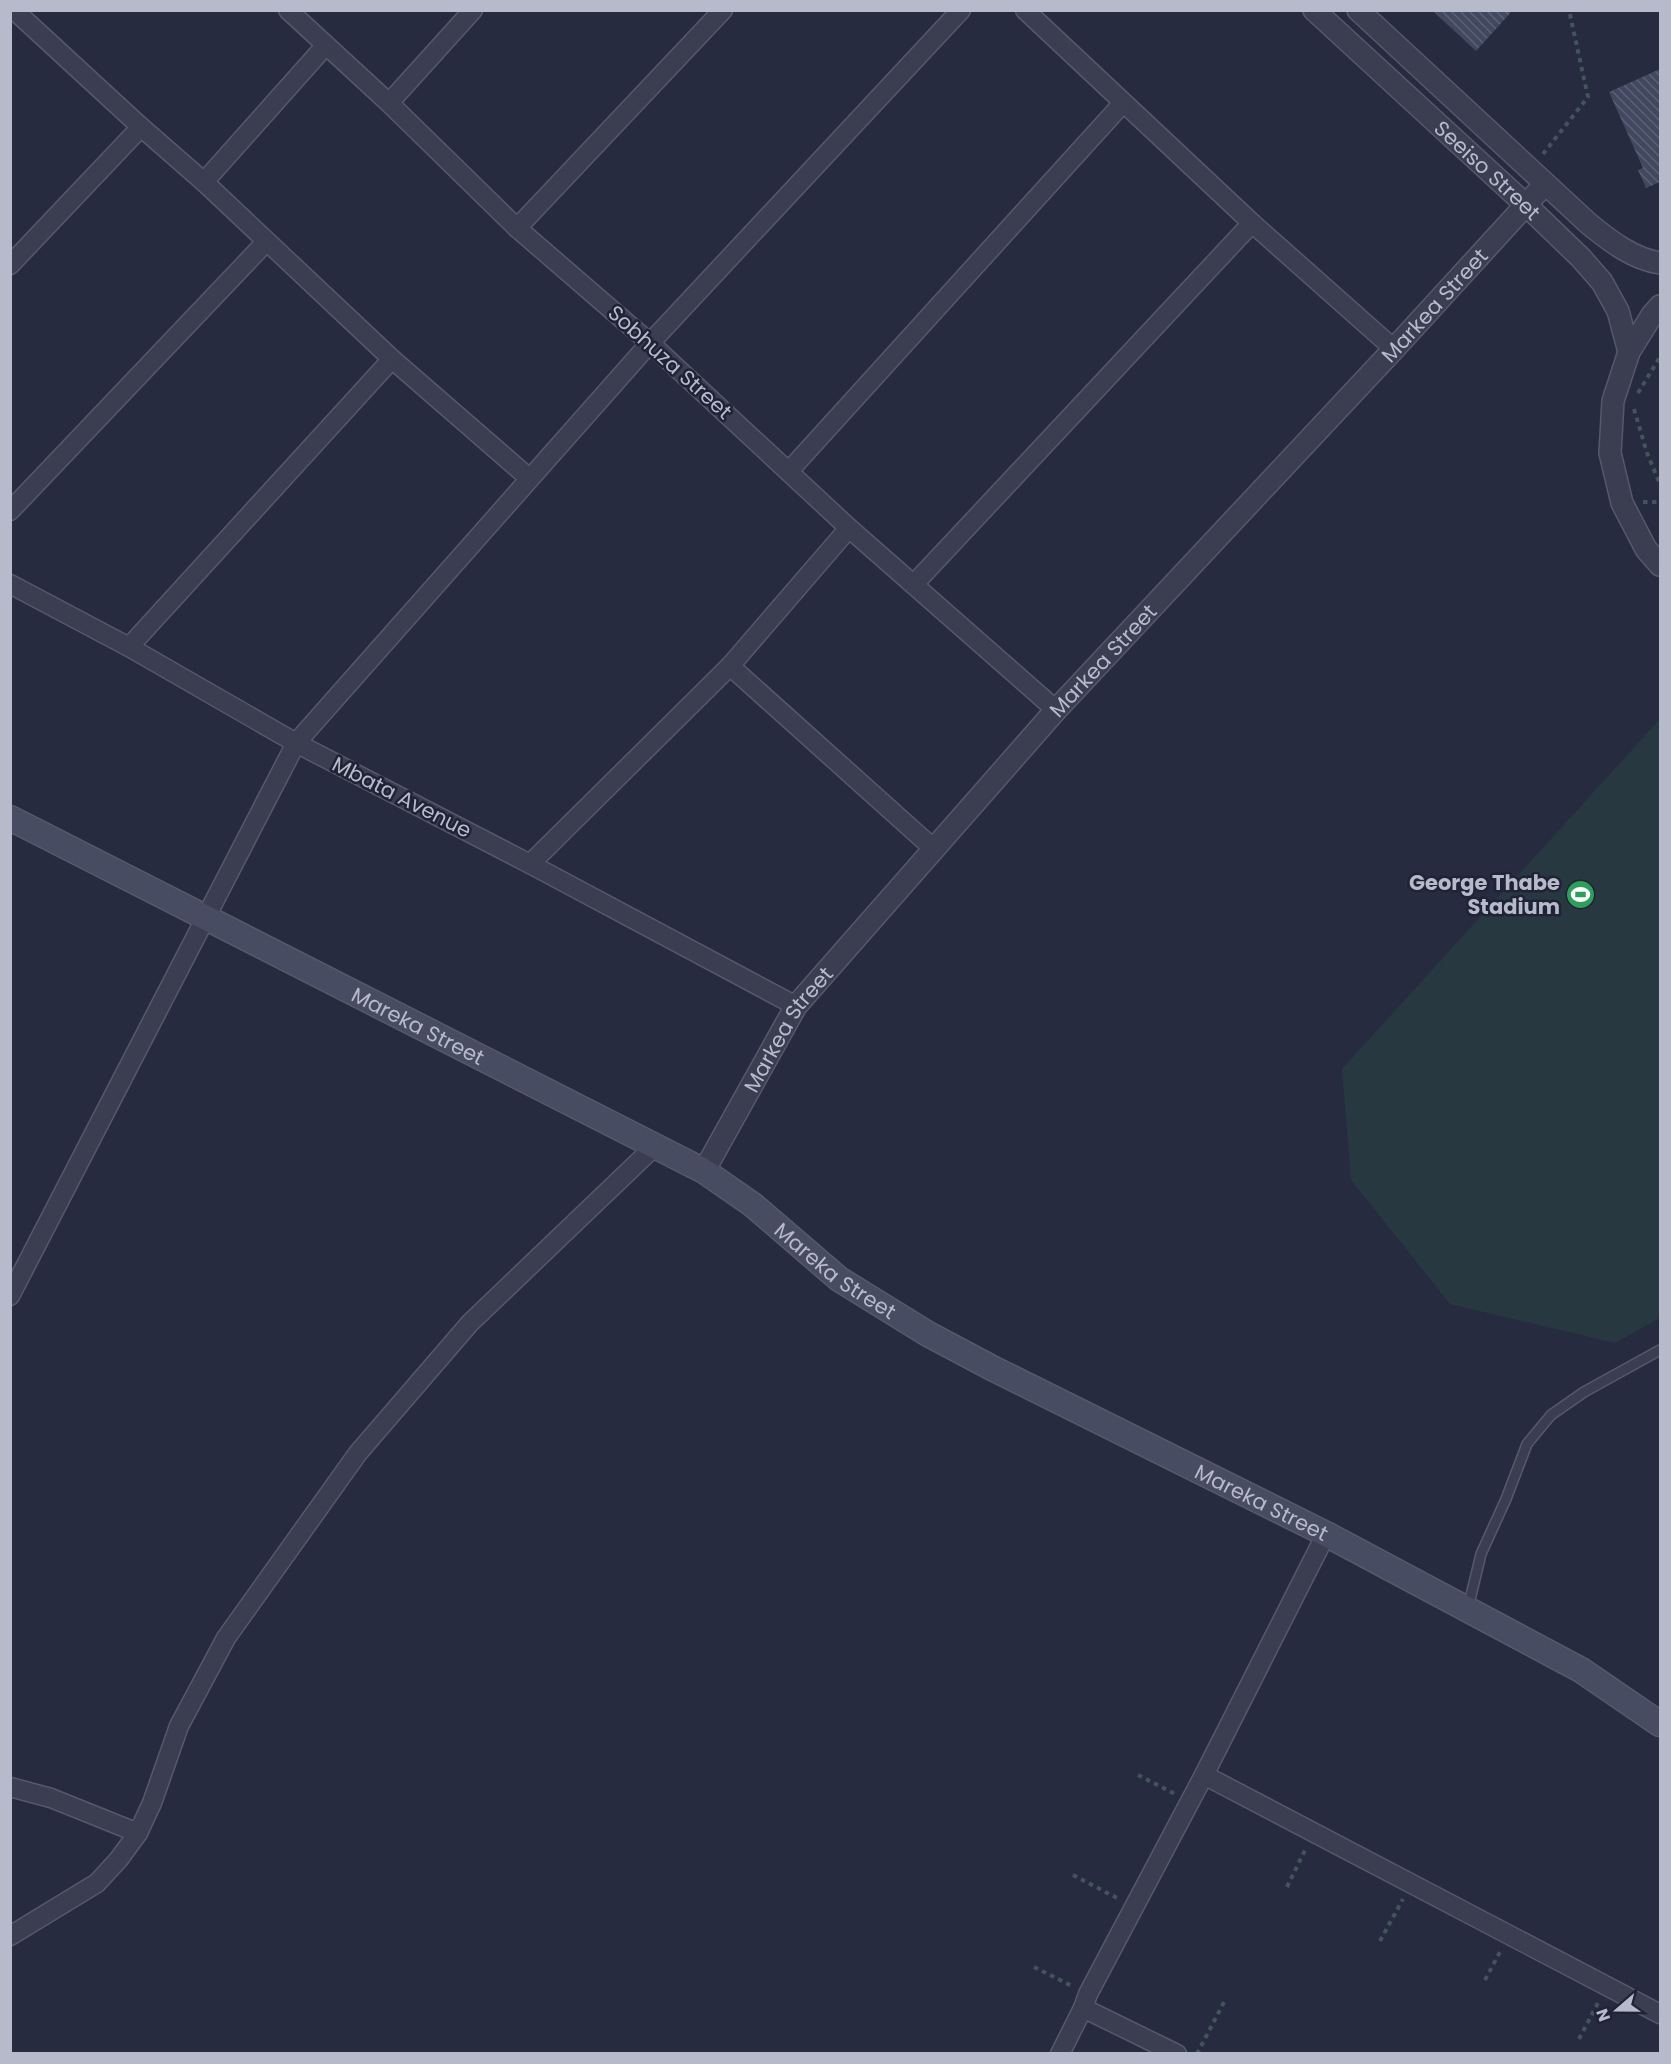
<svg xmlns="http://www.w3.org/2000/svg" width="1671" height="2064" font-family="Poppins,sans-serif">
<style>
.pitch{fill:#283841}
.building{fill:url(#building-back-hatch)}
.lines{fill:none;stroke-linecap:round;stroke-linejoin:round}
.service-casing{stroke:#55596a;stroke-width:12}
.minor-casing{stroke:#55596a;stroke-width:21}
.tertiary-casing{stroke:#55596a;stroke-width:24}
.secondary-casing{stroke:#55596a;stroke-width:27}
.path{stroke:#43545b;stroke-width:4;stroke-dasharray:4.5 4.5;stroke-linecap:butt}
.service{stroke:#3a3e50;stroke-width:9}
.minor{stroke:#3a3e50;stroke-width:18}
.tertiary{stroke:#3a3e50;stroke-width:21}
.secondary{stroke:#484c63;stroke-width:24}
.labels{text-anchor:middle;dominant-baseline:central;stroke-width:5;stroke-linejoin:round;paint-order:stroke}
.street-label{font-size:21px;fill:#b6baca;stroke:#1f2335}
.poi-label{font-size:21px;font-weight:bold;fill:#b6baca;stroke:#1f2335;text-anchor:end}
</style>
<defs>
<pattern id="building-back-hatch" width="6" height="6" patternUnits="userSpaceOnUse" patternTransform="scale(1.5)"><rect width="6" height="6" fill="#424860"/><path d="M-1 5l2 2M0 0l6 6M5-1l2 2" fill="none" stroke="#5b6075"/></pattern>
</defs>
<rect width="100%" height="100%" fill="#262b40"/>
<path class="pitch" d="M 1660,719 L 1660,1318 L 1615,1343 L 1450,1304 L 1351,1180 L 1342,1069 Z"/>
<g class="building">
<path d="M 1432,10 L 1513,10 L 1476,51 Z"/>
<path d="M 1660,69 L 1660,182 L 1646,188 L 1638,170 L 1643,168 L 1609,92 Z"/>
</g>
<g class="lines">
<defs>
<path id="service" d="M 1468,1608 L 1481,1554 L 1506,1499 L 1527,1444 L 1551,1415 L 1584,1392 L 1660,1350"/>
<g id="minor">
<path d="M 14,10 L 141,127 L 204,182 L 392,359 L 529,478"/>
<path d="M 288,10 L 389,103 L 517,228 L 650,343 L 849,528 L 1056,710"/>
<path d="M 1025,10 L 1252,223 L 1394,349"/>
<path d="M 389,103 L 473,10"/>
<path d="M 204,182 L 326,45"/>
<path d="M 517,228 L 723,10"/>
<path d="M 10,265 L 141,127"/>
<path d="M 789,471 L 1123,103"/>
<path d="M 10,511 L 266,242"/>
<path d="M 10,584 L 129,647 L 296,743 L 530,864 L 796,1006"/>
<path d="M 914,584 L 1252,223"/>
<path d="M 129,647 L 392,359"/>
<path d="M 730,666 L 935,850"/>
<path d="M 530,864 L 730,666 L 849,528"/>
<path d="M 10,1296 L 296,743 L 650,343 L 961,10"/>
<path d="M 1204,1775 L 1660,2014"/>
<path d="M 10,1787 L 51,1798 L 138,1833"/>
<path d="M 10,1936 L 97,1883 L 119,1859 L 138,1833 L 152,1803 L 179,1726 L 226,1638 L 358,1453 L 470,1323 L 655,1146"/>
<path d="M 1083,2008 L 1177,2054"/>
<path d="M 1060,2054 L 1083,2008 L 1088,1994 L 1204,1775 L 1326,1534"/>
</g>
<g id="tertiary">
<path id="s1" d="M 1314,10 L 1526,205 L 1581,258 L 1602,282 L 1618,311 L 1629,352"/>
<path d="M 1358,10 L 1589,224 C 1610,241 1633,259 1660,263"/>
<path d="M 1660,306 L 1652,315 L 1629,352 L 1613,401 L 1610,453 L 1622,503 L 1646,549 L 1660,565"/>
<path id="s2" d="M 704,1171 L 796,1006 L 1056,710 L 1394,349 L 1545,184"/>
</g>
<g id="secondary">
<path id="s3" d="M 10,818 L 704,1171 L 753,1205 L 839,1279 L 928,1334 L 994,1369 L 1326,1534 L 1581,1670 L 1660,1724"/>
</g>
</defs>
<use href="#service" class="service-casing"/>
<use href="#minor" class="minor-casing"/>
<use href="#tertiary" class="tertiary-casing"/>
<use href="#secondary" class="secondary-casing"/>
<g class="path">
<path d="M 1543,154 L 1588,97 L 1569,10"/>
<path d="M 1638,393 L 1660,357"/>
<path d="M 1634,409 L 1647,453 L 1660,484"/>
<path d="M 1643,502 L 1660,502"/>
<path d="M 1138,1775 L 1175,1794"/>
<path d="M 1073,1875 L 1119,1899"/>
<path d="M 1287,1887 L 1306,1848"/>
<path d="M 1380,1941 L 1403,1899"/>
<path d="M 1034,1967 L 1074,1987"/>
<path d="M 1485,1980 L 1501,1950"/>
<path d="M 1579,2039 L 1599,2001"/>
<path d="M 1197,2054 L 1225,2000"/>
</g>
<use href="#service" class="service"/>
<use href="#minor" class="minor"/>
<use href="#tertiary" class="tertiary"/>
<use href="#secondary" class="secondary"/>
</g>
<defs>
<symbol id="stadium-disc" viewBox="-11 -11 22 22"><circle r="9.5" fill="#2e9e5b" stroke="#1f2335"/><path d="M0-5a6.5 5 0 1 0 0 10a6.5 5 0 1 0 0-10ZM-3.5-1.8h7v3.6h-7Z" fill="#fff"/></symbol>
</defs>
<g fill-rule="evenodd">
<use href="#stadium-disc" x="1564" y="878" width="33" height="33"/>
</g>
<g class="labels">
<g class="street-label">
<text stroke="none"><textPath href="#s1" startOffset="236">Seeiso Street</textPath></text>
<text stroke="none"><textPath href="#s2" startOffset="1137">Markea Street</textPath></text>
<text transform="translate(670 362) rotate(42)">Sobhuza Street</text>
<text stroke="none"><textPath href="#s2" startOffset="651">Markea Street</textPath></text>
<text transform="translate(402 797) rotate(27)">Mbata Avenue</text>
<text stroke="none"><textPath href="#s3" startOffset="458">Mareka Street</textPath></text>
<text stroke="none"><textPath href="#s2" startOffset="165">Markea Street</textPath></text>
<text stroke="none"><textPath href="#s3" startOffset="944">Mareka Street</textPath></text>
<text stroke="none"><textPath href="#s3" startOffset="1430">Mareka Street</textPath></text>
</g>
<g class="poi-label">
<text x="1560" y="882">George Thabe<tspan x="1560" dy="24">Stadium</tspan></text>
</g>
</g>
<rect width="1671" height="2064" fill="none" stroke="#b6baca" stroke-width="24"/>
<g transform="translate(1617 2010) rotate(250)" stroke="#1f2335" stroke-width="4.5" paint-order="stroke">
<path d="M0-4.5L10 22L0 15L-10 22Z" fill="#b6baca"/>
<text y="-9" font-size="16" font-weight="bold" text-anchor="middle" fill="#b6baca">N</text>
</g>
</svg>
